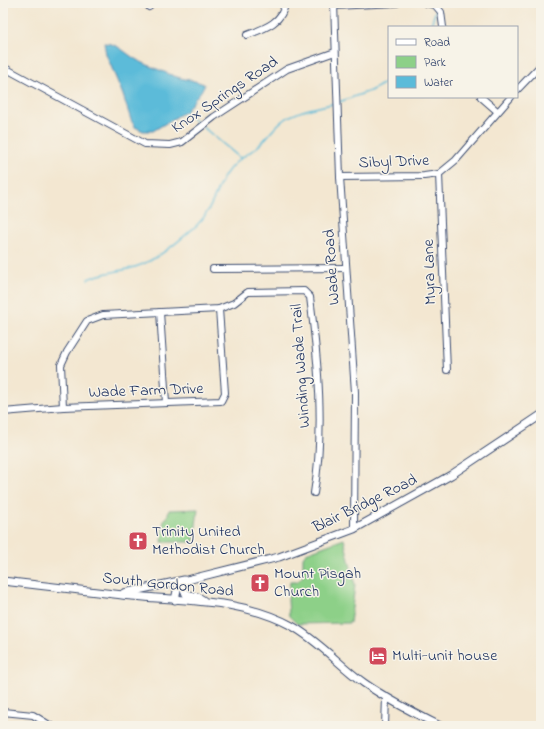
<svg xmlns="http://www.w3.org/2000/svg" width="544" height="729" font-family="'Indie Flower',sans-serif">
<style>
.green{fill:#8dd088;stroke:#548073}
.water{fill:#5bbbd9;stroke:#3b759c}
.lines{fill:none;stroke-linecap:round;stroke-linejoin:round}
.stream{stroke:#5bbbd9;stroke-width:1.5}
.minor-casing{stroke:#3b4b6f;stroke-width:8}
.tertiary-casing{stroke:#3b4b6f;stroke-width:9}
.minor{stroke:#fff;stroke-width:6}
.tertiary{stroke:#fff;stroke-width:7}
.labels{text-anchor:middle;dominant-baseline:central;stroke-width:3;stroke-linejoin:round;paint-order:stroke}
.street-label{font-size:16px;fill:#1b2f5e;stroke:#f7f3e8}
.poi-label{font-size:16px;fill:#1b2f5e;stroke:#f7f3e8;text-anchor:start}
</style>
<rect width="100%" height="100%" fill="#f7f3e8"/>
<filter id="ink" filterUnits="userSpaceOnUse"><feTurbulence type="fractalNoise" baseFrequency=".025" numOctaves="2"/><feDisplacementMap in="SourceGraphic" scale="8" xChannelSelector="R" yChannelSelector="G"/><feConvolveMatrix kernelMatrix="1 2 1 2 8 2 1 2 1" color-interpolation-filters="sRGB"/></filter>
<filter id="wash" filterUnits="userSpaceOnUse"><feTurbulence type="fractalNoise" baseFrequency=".012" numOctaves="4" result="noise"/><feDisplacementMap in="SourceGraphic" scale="16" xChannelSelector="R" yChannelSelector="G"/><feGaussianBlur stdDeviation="0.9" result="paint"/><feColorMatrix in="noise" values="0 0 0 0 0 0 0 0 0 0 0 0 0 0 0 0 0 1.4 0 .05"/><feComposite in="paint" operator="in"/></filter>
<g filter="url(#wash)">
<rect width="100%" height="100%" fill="#f3e7d1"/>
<g class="green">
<path d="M 198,509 L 194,542 L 162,542 L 164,519 L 167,518 L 169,510 Z"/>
<path d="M 344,539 L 355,585 L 350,623 L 297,624 L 289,616 L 288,600 L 290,582 L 297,582 L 303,576 L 303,557 L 306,553 Z"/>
</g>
<path class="water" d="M 104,43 C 118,43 126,54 137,60 C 149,66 162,71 174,76 C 184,80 195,80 204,84 L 204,87 L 186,111 L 153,131 L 143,131 L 135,127 L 131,120 L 123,95 L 106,54 Z"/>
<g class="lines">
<g class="stream">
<path d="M 430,27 L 436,10"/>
<path d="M 339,102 L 370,91 L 389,81"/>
<path d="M 185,112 L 200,125"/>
<path d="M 203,127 L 240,158"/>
<path d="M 88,279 C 103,272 119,272 135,267 C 158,260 180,240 197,225 C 212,211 215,191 225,175 C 235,160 243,158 257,147 C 266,140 272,129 282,121 C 299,109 317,108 336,103"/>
</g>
</g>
</g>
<g filter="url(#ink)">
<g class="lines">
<defs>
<g id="minor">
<path d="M 147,3 L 149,7"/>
<path d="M 334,3 L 340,177 L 355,392 L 354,529"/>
<path d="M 426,3 L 435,5 L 441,12 L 443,27"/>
<path d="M 537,3 L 541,7"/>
<path d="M 334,6 L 397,3"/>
<path d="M 247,35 C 263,29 283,23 285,3"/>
<path d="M 3,67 L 145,144 L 170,145 L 182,142 L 214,117 L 287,69 L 335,52"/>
<path d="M 517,90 L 541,65"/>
<path d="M 481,97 L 497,111"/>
<path d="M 439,174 L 447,370"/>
<path d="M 340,177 L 424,176 L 439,174 L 456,160 L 511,97"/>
<path d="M 213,269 L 345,268"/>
<path d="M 160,312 L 166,403"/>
<path d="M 63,407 L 61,365 L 67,352 L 87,321 L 103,315 L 219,309 L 234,303 L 248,292 L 304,291 L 310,297 C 318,361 325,428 314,493"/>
<path d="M 3,412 L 63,407 L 221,401 L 225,393 L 219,309"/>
<path d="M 3,712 L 33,715 L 51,726"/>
<path d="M 385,726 L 386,697"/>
</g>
<g id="tertiary">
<path d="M 188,580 L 183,587 L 186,594 L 198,597 L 203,600"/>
<path d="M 3,581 C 40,585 77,590 114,594 C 174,602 237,596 292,626 C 319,641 339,665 364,683 C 387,699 414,713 440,726"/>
<path d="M 124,593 L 184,580"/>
<path d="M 175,600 L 178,586 L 183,581 L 279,557 L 354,529 L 451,475 L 541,415"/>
</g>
</defs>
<use href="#minor" class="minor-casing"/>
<use href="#tertiary" class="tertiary-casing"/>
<use href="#minor" class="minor"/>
<use href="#tertiary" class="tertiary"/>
</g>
</g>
<defs>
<symbol id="church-square" viewBox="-11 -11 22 22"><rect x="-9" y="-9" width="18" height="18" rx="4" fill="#d1495b" stroke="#f7f3e8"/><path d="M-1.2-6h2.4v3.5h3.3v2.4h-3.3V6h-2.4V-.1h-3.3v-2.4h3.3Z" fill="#fff"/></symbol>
<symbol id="hotel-square" viewBox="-11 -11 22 22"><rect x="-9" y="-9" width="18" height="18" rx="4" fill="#d1495b" stroke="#f7f3e8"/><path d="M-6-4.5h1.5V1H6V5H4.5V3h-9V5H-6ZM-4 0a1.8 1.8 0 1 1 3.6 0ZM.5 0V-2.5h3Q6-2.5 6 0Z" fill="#fff"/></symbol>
</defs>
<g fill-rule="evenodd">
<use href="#church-square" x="127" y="530" width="22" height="22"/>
<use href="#church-square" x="249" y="572" width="22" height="22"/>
<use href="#hotel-square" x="367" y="645" width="22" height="22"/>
</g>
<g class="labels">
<g class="street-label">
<text transform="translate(225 95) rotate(-34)">Knox Springs Road</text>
<text transform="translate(394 162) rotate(-2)">Sibyl Drive</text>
<text transform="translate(332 267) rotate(-94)">Wade Road</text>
<text transform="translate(430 272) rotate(-92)">Myra Lane</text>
<text transform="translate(301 366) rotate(-94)">Winding Wade Trail</text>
<text transform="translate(146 391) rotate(-2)">Wade Farm Drive</text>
<text transform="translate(365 504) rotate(-26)">Blair Bridge Road</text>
<text transform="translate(168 585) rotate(6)">South Gordon Road</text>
</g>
<g class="poi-label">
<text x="152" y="532">Trinity United<tspan x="152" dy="18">Methodist Church</tspan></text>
<text x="274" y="574">Mount Pisgah<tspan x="274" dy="18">Church</tspan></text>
<text x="392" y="656">Multi-unit house</text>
</g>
</g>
<rect width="544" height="729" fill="none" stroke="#f7f3e8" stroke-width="16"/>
<rect x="388" y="26" width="130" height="72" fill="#f7f3e8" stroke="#9fa5b1"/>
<rect x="396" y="39" width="20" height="6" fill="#ffffff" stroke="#9fa5b1"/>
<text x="424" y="46" font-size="12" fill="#1b2f5e">Road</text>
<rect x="396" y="56" width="20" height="12" fill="#8dd088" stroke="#9fa5b1"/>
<text x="424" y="66" font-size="12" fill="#1b2f5e">Park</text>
<rect x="396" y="76" width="20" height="12" fill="#5bbbd9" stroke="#9fa5b1"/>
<text x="424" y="86" font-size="12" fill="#1b2f5e">Water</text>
</svg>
